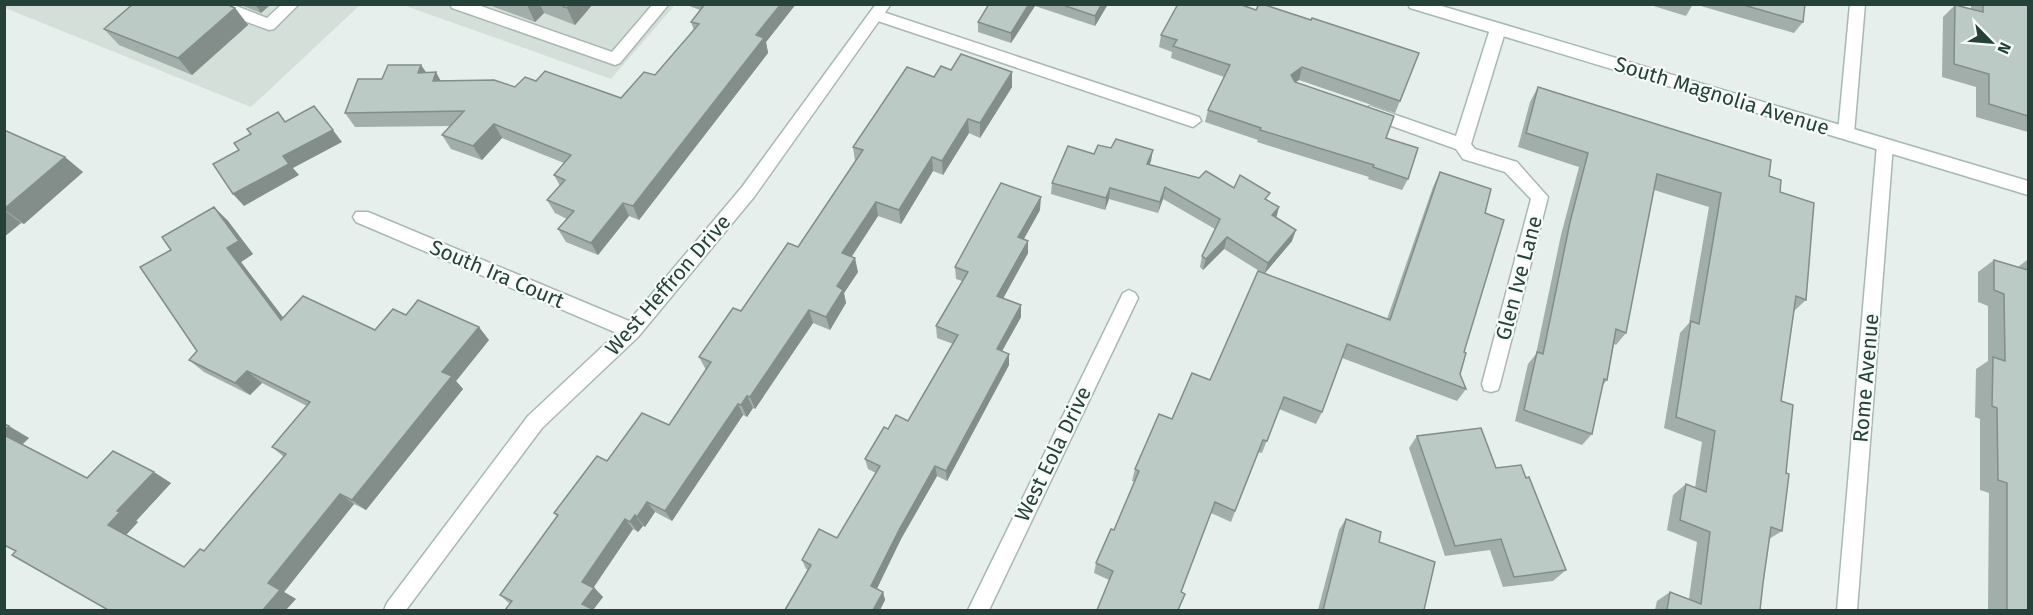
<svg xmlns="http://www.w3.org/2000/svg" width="2033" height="615" font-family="'Fira Sans',sans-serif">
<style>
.built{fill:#d4dfda}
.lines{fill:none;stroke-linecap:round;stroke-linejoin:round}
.service-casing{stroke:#a8b8b2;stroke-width:3}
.minor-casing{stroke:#a8b8b2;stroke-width:3}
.secondary-casing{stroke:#a4bbb3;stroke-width:3}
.service{fill:#fff;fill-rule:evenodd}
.minor{fill:#fff;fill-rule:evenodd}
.secondary{fill:#fff;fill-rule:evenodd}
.wall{fill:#a1aea9}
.shaded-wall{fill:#838d89}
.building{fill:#bbcac4;stroke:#838d89;stroke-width:1.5}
.labels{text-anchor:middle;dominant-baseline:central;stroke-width:4.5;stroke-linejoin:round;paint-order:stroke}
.street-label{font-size:21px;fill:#24423a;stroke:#f7fbf9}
</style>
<rect width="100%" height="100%" fill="#e6efeb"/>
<g class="built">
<path d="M 4,5 L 360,5 L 251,107 L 5,8 Z"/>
<path d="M 403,5 L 675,5 L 611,79 Z"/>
</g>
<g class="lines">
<defs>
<g id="service">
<path d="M 207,4 L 231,4 L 267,18 L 282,4 L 299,4 L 274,29 L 269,30 L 209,8 Z"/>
<path d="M 450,4 L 475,4 L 612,52 L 653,4 L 669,4 L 620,63 L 615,65 L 452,8 Z"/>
<path d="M 877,10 L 1199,117 L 1201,121 L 1193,127 L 872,19 L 869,15 Z"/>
</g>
<g id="minor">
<path d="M 876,4 L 891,4 L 754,197 L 638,337 L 542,428 L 406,610 L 384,610 L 387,603 L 528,416 L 617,333 L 356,222 L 353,217 L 356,212 L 368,212 L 629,321 L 742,187 Z"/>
<path d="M 1850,4 L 1865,4 L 1854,133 L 1846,139 L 1838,133 Z"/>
<path d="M 1498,24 L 1506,29 L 1471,144 L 1475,149 L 1517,162 L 1548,197 L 1500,384 L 1498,390 L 1491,392 L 1484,390 L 1482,384 L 1531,199 L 1505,172 L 1463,159 L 1456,149 L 1364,116 L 1362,112 L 1370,106 L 1456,136 L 1490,29 Z"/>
<path d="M 1885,139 L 1893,145 L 1857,610 L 1837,610 L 1877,145 Z"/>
<path d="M 1129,290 L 1135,293 L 1138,298 L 989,610 L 968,610 L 1123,293 Z"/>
</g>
<path id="secondary" d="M 1408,4 L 1435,4 L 2028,181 L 2028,195 L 1410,8 Z"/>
</defs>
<use href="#service" class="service-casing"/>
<use href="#minor" class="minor-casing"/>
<use href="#secondary" class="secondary-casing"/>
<use href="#service" class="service"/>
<use href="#minor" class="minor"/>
<use href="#secondary" class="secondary"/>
</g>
<g class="wall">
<path d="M 238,4 L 271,4 L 261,13 Z"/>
<path d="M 486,4 L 593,4 L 575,25 L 544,13 L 535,22 Z"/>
<path d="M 684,4 L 796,4 L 766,42 L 768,53 L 639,220 L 629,216 L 598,255 L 566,242 L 558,229 L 567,219 L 555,213 L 547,200 L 560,186 L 554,175 L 564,163 L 502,138 L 482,160 L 451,149 L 442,135 L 451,126 L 355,127 L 345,113 L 421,65 L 426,72 L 441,81 L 515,87 L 536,81 L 621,98 L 655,75 L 694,30 L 691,22 L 700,10 Z"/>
<path d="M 989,4 L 1108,4 L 1095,26 L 1035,6 L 1011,43 L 978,32 L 978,22 Z"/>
<path d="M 1178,4 L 1400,101 L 1395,113 L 1299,80 L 1296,82 L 1386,138 L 1408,179 L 1402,190 L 1368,179 L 1369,177 L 1257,142 L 1258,140 L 1205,122 L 1208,110 L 1224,77 L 1171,58 L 1172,52 L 1159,47 L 1161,35 Z"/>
<path d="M 1647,4 L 1693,4 L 1686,16 Z"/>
<path d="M 1694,4 L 1805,4 L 1803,22 L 1794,33 Z"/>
<path d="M 1971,4 L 2028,4 L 2028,132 L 1976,117 L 1976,87 L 1942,77 L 1943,17 L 1955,5 L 1971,9 Z"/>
<path d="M 235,8 L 248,25 L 192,75 L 119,45 L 104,29 Z"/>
<path d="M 951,70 L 1012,72 L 1012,87 L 980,138 L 969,133 L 943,175 L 933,171 L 901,224 L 878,216 L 851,257 L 858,272 L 844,293 L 846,303 L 830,330 L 813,323 L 755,409 L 753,408 L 747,417 L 743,415 L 672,521 L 655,512 L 645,527 L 643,526 L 638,532 L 633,529 L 594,587 L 603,597 L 593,610 L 510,604 L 500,595 L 557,516 L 554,513 L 607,461 L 669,425 L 706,370 L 699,357 L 798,247 L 855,161 L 853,147 L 934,77 Z"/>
<path d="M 1538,87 L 1769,176 L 1780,192 L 1806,300 L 1794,311 L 1781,401 L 1786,473 L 1782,531 L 1769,539 L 1763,583 L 1760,610 L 1655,610 L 1657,601 L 1670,592 L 1689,599 L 1697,542 L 1667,530 L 1673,495 L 1686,484 L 1695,488 L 1702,442 L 1664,428 L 1680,333 L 1689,323 L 1709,207 L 1654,190 L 1626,333 L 1616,345 L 1614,344 L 1607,380 L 1602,386 L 1592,434 L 1582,445 L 1515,421 L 1528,364 L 1536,354 L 1561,235 L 1579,167 L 1518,147 L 1530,102 Z"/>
<path d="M 4,130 L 83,172 L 24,224 L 21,223 L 4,237 Z"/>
<path d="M 1094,154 L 1151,161 L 1149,165 L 1234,188 L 1268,200 L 1276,218 L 1292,241 L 1265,273 L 1387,319 L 1433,187 L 1440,172 L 1485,213 L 1460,374 L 1466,389 L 1457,401 L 1342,358 L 1322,412 L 1316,424 L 1279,409 L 1262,453 L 1258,452 L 1231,522 L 1211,513 L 1109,580 L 1094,573 L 1096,563 L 1114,530 L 1135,482 L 1132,481 L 1135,469 L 1172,419 L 1210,380 L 1261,272 L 1224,249 L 1203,270 L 1200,267 L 1202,256 L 1215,229 L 1163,199 L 1158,213 L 1109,199 L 1105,210 L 1051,194 L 1052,183 Z"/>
<path d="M 214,207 L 228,221 L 253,254 L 241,262 L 283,318 L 375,330 L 406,315 L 489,340 L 456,381 L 463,389 L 366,510 L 354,504 L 284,592 L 296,599 L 16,551 L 4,424 L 29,438 L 22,445 L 87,478 L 171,483 L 136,521 L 138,522 L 126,535 L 184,567 L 204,551 L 284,457 L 272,447 L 307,406 L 262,383 L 250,395 L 204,372 L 189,360 L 197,351 L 171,250 Z"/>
<path d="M 1040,210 L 1024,239 L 1028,241 L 1028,253 L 1003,298 L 1021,317 L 1002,351 L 1009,365 L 947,481 L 937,476 L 901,539 L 876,589 L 883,592 L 885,600 L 880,610 L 784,610 L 808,570 L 806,569 L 802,560 L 837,538 L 876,473 L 868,469 L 865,459 L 888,429 L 908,421 L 953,344 L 937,338 L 936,326 L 962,281 L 956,279 L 955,267 Z"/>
<path d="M 2028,256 L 2028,610 L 1988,610 L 1989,493 L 1980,490 L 1980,419 L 1975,417 L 1976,369 L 1988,361 L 1988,306 L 1978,302 L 1978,272 L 1994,260 L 2018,267 L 2027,260 L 2027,257 Z"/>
<path d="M 1417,436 L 1496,468 L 1566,570 L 1553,581 L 1503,587 L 1490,550 L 1445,556 L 1409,448 Z"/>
<path d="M 1346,519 L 1379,542 L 1424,610 L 1318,610 L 1339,530 Z"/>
</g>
<g class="shaded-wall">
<path d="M 255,4 L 271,4 L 261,13 Z"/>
<path d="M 528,4 L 540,4 L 544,13 L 535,22 L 527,5 Z"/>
<path d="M 570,4 L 593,4 L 575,25 L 567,8 Z"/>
<path d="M 781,4 L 796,4 L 766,42 L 768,53 L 639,220 L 633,206 L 756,35 Z"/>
<path d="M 1029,4 L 1035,4 L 1035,6 L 1011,43 L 1011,33 Z"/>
<path d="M 1102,4 L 1108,4 L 1095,26 L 1095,16 Z"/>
<path d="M 235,8 L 248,25 L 192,75 L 178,58 Z"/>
<path d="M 421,65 L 430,79 L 418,73 Z"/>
<path d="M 1302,67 L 1299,80 L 1288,87 L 1291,75 Z"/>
<path d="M 436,72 L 444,87 L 433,81 Z"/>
<path d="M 1012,72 L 1012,87 L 980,138 L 980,123 Z"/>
<path d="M 968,119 L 969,133 L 943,175 L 942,161 Z"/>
<path d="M 494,124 L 502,138 L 482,160 L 473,146 Z"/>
<path d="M 333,130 L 342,142 L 293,168 L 299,175 L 244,206 L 233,194 L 283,156 Z"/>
<path d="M 1153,150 L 1151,161 L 1145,176 L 1147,164 Z"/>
<path d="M 65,157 L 83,172 L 24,224 L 4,209 Z"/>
<path d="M 932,157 L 933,171 L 901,224 L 899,210 Z"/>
<path d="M 1165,187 L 1163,199 L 1158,213 L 1160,202 Z"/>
<path d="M 1110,188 L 1109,199 L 1105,210 L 1106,198 Z"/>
<path d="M 1041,197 L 1040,210 L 1018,249 L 1018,237 Z"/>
<path d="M 876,202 L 878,216 L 845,267 L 842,253 Z"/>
<path d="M 623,203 L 629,216 L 598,255 L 591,243 Z"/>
<path d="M 214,207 L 228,221 L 253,254 L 241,262 L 295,333 L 281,320 L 227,248 Z"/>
<path d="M 1279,207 L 1276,219 L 1272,215 Z"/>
<path d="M 4,210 L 21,223 L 4,237 Z"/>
<path d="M 1296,230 L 1292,241 L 1264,274 L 1268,263 Z"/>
<path d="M 1227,237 L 1224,249 L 1203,270 L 1206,259 Z"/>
<path d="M 1028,241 L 1028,253 L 998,308 L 997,296 Z"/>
<path d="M 855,258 L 858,272 L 844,293 L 846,303 L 830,330 L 826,317 L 837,286 Z"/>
<path d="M 1021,305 L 1021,317 L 997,360 L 997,349 Z"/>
<path d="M 809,310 L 813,323 L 755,409 L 750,397 Z"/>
<path d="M 479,327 L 489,340 L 456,381 L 463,389 L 366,510 L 352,500 L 442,372 Z"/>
<path d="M 1009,354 L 1009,365 L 947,481 L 946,471 Z"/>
<path d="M 247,371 L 262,383 L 250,395 L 235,383 Z"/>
<path d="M 747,396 L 753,408 L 747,417 L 741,405 Z"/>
<path d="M 738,404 L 743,415 L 672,521 L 665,511 Z"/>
<path d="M 9,426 L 29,438 L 21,445 L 4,436 L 4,431 Z"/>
<path d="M 935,466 L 937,476 L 901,539 L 874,595 L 871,586 L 899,530 Z"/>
<path d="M 154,472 L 171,483 L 136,521 L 138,522 L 126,535 L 108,525 L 117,511 Z"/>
<path d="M 340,494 L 354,504 L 284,592 L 296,599 L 286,610 L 263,610 L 268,583 Z"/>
<path d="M 647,502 L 655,512 L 645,527 L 637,517 Z"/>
<path d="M 635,515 L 643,526 L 638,532 L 630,522 Z"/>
<path d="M 625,519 L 633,529 L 591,591 L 582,582 Z"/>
<path d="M 594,588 L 603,597 L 593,610 L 582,604 Z"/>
<path d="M 883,592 L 885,600 L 880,610 L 873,610 Z"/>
</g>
<g class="building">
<path d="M 133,4 L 226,4 L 235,8 L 178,58 L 104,29 Z"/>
<path d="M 558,4 L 570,4 L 567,8 Z"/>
<path d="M 705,4 L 781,4 L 756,35 L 764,38 L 633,206 L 623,203 L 591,243 L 558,229 L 574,211 L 547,200 L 565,180 L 554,175 L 571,155 L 494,124 L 473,146 L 442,135 L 464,111 L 345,113 L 358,79 L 382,79 L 388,65 L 421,65 L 418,73 L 436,72 L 433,81 L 494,80 L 515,87 L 525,77 L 536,81 L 545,71 L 621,98 L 644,72 L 655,75 L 699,24 L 691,22 Z"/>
<path d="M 989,4 L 1029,4 L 1011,33 L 978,22 Z"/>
<path d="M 1060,4 L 1102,4 L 1095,16 Z"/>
<path d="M 1178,4 L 1239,4 L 1256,10 L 1259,4 L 1262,4 L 1311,20 L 1312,18 L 1419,53 L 1400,101 L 1302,67 L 1291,75 L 1295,82 L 1394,116 L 1386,138 L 1418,148 L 1408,179 L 1373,167 L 1374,165 L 1260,130 L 1261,128 L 1208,110 L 1230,65 L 1173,46 L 1177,40 L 1161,35 Z"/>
<path d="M 1740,4 L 1805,4 L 1803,22 Z"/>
<path d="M 1983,4 L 2028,4 L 2028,116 L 1989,104 L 1989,74 L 1954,64 L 1955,5 L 1983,12 Z"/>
<path d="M 961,54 L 1012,72 L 980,123 L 968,119 L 942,161 L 932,157 L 899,210 L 876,202 L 842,253 L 855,258 L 837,286 L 843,290 L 826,317 L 809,310 L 750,397 L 747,396 L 741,405 L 738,404 L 665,511 L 647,502 L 637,517 L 635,515 L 630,522 L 625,519 L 582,582 L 594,588 L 582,604 L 594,610 L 505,610 L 512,601 L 500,595 L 558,515 L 554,513 L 597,456 L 607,461 L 642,413 L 669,425 L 711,362 L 699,357 L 733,308 L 741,311 L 788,243 L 798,247 L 863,150 L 853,147 L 907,67 L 934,77 L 941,66 L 951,70 Z"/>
<path d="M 1538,87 L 1771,160 L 1769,176 L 1781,180 L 1780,192 L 1814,203 L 1806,300 L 1796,296 L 1781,401 L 1793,405 L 1786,473 L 1789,474 L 1782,531 L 1771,527 L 1763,583 L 1760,610 L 1667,610 L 1670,592 L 1701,604 L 1710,532 L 1680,520 L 1686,484 L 1706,492 L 1715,431 L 1676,417 L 1691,321 L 1699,324 L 1721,193 L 1657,174 L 1626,333 L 1616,329 L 1607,380 L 1604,379 L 1592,434 L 1524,410 L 1537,352 L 1543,354 L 1570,222 L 1588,153 L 1526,133 Z"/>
<path d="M 314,106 L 333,130 L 283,156 L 289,164 L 233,194 L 213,164 L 239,150 L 234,143 L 251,134 L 247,129 L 278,112 L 285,122 Z"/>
<path d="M 4,130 L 65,157 L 4,209 Z"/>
<path d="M 1116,139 L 1153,150 L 1147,164 L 1199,178 L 1206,171 L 1234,188 L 1240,175 L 1270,193 L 1265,199 L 1279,207 L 1272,215 L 1296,230 L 1268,263 L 1227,237 L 1206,259 L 1202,256 L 1220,219 L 1165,187 L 1160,202 L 1110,188 L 1106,198 L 1052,183 L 1068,146 L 1094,154 L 1098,145 L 1111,148 Z"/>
<path d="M 1440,172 L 1491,189 L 1485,213 L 1504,220 L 1464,352 L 1466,353 L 1460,374 L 1466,389 L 1347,344 L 1322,412 L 1284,397 L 1267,441 L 1263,440 L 1235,511 L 1215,502 L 1181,592 L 1185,594 L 1178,610 L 1097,610 L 1113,571 L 1096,563 L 1111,529 L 1114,530 L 1139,471 L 1135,469 L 1159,414 L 1172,419 L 1192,373 L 1210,380 L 1258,271 L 1390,320 Z"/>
<path d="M 1001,183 L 1041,197 L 1018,237 L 1028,241 L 997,296 L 1021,305 L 997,349 L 1009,354 L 946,471 L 935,466 L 899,530 L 871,586 L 883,592 L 873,610 L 785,610 L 811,565 L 802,560 L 819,529 L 837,538 L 880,466 L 865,459 L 884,427 L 888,429 L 896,415 L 908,421 L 958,335 L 936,326 L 968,272 L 955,267 Z"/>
<path d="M 214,207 L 239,241 L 227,248 L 281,320 L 303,296 L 375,330 L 393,309 L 406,315 L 418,300 L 479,327 L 442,372 L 452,376 L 352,500 L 340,494 L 268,583 L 280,590 L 263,610 L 108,610 L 12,555 L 16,551 L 4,545 L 4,435 L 87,478 L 113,451 L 154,472 L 117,511 L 120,512 L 108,525 L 184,567 L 200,549 L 204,551 L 286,454 L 272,447 L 310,402 L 247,371 L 235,383 L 189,360 L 197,351 L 140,267 L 171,250 L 162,237 Z"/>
<path d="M 1994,260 L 2028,270 L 2028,610 L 2007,610 L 2007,483 L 1998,480 L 1997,408 L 1992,406 L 1993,357 L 2005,361 L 2004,294 L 1994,290 Z"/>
<path d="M 4,424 L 9,426 L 4,431 Z"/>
<path d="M 1481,428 L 1496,468 L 1521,465 L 1526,478 L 1529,477 L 1566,570 L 1514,577 L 1501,539 L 1455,546 L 1417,436 Z"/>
<path d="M 1346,519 L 1381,532 L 1379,542 L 1435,562 L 1424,610 L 1323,610 Z"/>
</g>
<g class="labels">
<g class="street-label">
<text transform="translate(1722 96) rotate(17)">South Magnolia Avenue</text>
<text transform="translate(497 274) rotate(23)">South Ira Court</text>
<text transform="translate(1519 278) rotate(-75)">Glen Ive Lane</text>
<text transform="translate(668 285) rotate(-49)">West Heffron Drive</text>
<text transform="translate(1866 378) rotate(-85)">Rome Avenue</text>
<text transform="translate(1053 454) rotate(-64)">West Eola Drive</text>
</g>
</g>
<rect width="2033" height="615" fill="none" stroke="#24423a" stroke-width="12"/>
<g transform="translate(1991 42) rotate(115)" stroke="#f7fbf9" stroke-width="4.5" paint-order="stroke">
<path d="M0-4.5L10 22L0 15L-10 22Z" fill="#24423a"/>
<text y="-9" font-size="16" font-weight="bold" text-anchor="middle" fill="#24423a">N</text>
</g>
</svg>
